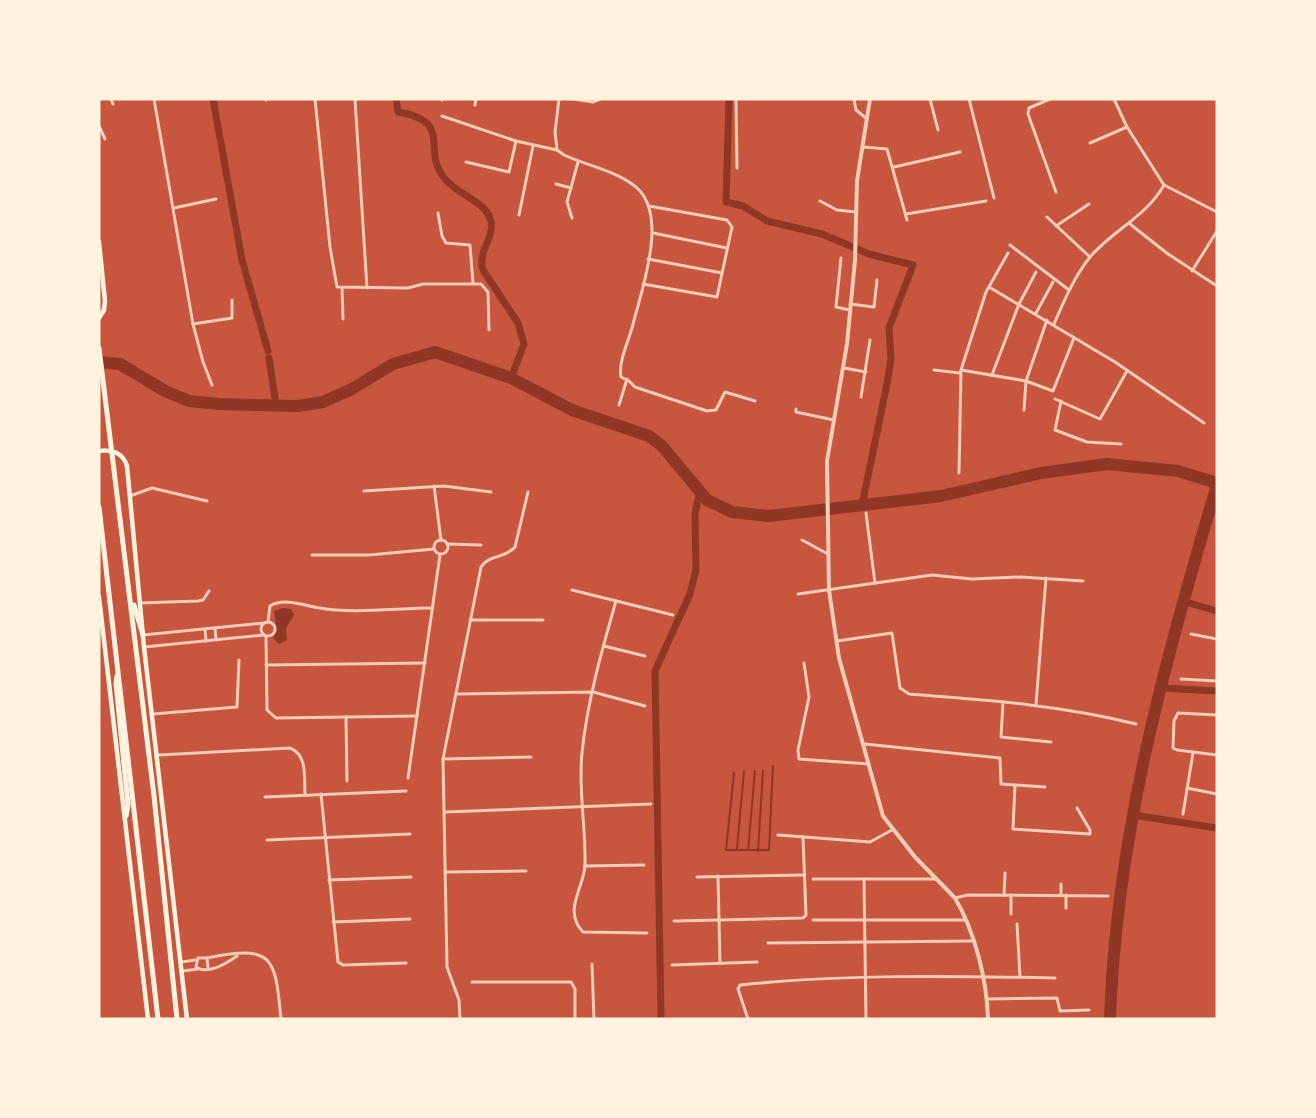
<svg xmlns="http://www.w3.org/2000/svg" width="1316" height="1118" font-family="'Space Grotesk',sans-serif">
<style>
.water{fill:#8f3625}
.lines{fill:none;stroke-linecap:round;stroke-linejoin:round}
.stream{stroke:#8f3625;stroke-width:2}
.canal{stroke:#8f3625;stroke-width:7}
.river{stroke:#8f3625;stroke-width:12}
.minor{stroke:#f1ccb7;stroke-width:3}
.tertiary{stroke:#f1ccb7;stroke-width:4}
.secondary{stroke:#fff3e0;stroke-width:4.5}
.primary{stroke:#fff3e0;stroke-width:5}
</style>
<rect width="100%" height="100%" fill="#c8553d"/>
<path class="water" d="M 283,608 L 291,609 L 294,615 L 286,628 L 287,640 L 279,644 L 273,638 L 277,631 L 274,611 Z"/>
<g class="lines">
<g class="stream">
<path d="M 734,773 L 726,850 L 769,850 L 773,766"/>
<path d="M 737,849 L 744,771"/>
<path d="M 748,850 L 755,771"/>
<path d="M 758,851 L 763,771"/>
</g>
<g class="canal">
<path d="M 213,99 L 242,260 L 268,351"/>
<path d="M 396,99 L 398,112 C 455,122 420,149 445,179 C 457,194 484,201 490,218 C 497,236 477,250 483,270 L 518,323 L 524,344 L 511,378"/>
<path d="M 729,99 L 726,202 L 743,206 L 767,221 L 822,234 L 869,254 L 913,265 L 889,328 L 891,359 L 887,384 L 862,505"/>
<path d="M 269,358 L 276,405"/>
<path d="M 1182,601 L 1217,611"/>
<path d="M 1161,688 L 1217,691"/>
<path d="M 1133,815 L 1217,828"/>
<path d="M 661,1019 L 655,671 L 690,594 L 696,570 L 695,513 L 700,492"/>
</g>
<g class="river">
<path d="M 99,362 L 120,364 L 165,391 L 189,401 L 219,404 L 298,406 L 323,402 L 352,389 L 393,364 L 435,352 L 511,378 L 572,410 L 649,436 L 662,446 L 707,500 L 732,512 L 769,516 L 941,496 L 1041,473 L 1107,464 L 1178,471 L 1217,483"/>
<path d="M 1110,1019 C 1116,837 1165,659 1217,485"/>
</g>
<g class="minor">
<path d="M 111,99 L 113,104"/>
<path d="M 154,99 L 193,324 L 203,362 L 212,385"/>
<path d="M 266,99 L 266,100"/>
<path d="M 315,99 L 330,247 L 337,287 L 408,288 L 423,284 L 481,284 L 488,292 L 489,330"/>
<path d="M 355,99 L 367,288"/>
<path d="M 573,99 L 593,102 L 600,99"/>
<path d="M 736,99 L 737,168"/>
<path d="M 854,99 L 856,110 L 867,119"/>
<path d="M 930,99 L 938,130"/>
<path d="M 969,99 L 994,198"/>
<path d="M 1050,99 L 1029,108 L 1028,114 L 1056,192"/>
<path d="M 1114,99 L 1127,127 L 1164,185 L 1217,212"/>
<path d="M 442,100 L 442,99"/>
<path d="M 475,105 L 476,99"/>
<path d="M 442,116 L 516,141 L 557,150"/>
<path d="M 99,126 L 105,139"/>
<path d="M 1090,143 L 1127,127"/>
<path d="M 863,147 L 887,149 L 907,220"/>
<path d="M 557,150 L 564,155 C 586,165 612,170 632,184 C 672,210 641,291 632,328 C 628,342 618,363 621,377 L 629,381 L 635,387 L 707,411 L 716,410 L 725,392 L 755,401"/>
<path d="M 557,150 L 555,132 L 559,99"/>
<path d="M 466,162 L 509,172 L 516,141"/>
<path d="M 894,167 L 960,152"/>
<path d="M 556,184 L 571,188"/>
<path d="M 820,201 L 837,210 L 856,212"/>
<path d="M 174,208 L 216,199"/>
<path d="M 438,213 L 442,236 L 446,243 L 470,245 L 473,283"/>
<path d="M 906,214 L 986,201"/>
<path d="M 519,215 L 533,146"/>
<path d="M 1047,217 L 1090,257"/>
<path d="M 572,218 L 567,202 L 578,162"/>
<path d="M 1130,224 L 1168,254 L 1217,286"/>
<path d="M 1056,226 L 1089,204"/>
<path d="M 653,233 L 727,248"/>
<path d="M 1010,245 L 1069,290"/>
<path d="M 841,258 L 836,307 L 850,310"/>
<path d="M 648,259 L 722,273"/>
<path d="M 1192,271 L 1217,231"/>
<path d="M 643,284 L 717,297 L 732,227 L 727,220 L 649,206"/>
<path d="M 989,287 L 1115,362 L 1204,423"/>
<path d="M 342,288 L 343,319"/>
<path d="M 850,304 L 874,307 L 877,280"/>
<path d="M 1036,313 L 1053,282"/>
<path d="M 193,324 L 232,318 L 232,300"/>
<path d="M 1054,324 C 1064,301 1074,277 1090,257 C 1113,230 1146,217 1164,185"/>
<path d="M 844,368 L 866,372"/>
<path d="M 934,370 L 960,373"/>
<path d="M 961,370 L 1026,381 L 1053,391 L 1074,338"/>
<path d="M 992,375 L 1019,304 L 1036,272"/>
<path d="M 861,397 L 870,340"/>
<path d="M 1055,399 L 1100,419 L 1127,371"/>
<path d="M 1061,401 L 1055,430 L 1087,442 L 1121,444"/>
<path d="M 619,405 L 627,379"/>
<path d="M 796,409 L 796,412 L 834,420"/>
<path d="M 1024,410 L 1026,381 L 1047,320"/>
<path d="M 959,473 L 961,370 L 986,292 L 1008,253"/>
<path d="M 434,486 L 441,540"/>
<path d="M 364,491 L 444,486 L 491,492"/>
<path d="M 130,496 L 152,488 L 207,501"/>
<path d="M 866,513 L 875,583"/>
<circle cx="441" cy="547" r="7"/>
<path d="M 802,540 L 828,554"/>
<path d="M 447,544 L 481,545"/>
<path d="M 312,555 L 369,555 L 434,549"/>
<path d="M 572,590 L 673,615"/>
<path d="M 798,594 L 932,575 L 972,579 L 1021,577 L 1083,581"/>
<path d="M 616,601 C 602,650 587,702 582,753 C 578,789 586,827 585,864 C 585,887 562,910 583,932 L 647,933"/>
<path d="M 140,603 L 198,601 L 203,600 L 209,591"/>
<path d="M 471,620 L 543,620"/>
<path d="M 268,622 L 270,606 C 285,597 305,606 320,608 C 352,614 399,608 432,608"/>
<circle cx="268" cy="629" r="7"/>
<path d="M 215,628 L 216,640"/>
<path d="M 205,629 L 206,641"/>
<path d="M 1191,634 L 1217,639"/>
<path d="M 143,635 L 264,623"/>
<path d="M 266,636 L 267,710 L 276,718 L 417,716"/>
<path d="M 837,641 L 892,633 L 900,688 L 909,694 C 986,700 1061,705 1136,724"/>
<path d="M 604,646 L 645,656"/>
<path d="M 144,647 L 264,635"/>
<path d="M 804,663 L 809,697 L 798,750 L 799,759 L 869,764"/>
<path d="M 266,665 L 425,663"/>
<path d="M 1181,679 L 1217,681"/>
<path d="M 457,694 L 593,692 L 645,706"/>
<path d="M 1003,702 L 1001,737 L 1051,742"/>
<path d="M 1036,704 L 1046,578"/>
<path d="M 153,714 L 237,707 L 239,660"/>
<path d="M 1217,715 L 1178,713 L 1174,721 L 1173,748 L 1177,750 L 1217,755"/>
<path d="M 346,717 L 347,781"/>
<path d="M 865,744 L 1000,758 L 1001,784 L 1045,787"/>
<path d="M 159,755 L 290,748 C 308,755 304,778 305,795"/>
<path d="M 443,759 L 531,757"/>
<path d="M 408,778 L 440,555"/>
<path d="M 1015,785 L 1013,829 L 1090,834 L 1090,830 L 1077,808"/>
<path d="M 1187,788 L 1217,794"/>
<path d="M 321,794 L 338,962 L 343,965 L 406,963"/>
<path d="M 265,797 L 406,791"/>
<path d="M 445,812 L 651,804"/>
<path d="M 1183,814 L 1193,753"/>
<path d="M 778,835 L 870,842 L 892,830"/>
<path d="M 267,840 L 410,834"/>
<path d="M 585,866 L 644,865"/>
<path d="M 445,872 L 526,871"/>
<path d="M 718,876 L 720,963"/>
<path d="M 697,877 L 805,875"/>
<path d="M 813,879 L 936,879"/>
<path d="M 864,879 L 866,1019"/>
<path d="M 329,880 L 411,877"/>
<path d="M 1061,894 L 1061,884"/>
<path d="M 1004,895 L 1005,873"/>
<path d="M 1011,895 L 1011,914"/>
<path d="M 1066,895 L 1066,908"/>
<path d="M 955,898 L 968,895 L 1108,896"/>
<path d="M 813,920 L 966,920"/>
<path d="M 674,921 L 803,918 L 806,915 L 803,837"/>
<path d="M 333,922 L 410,919"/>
<path d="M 1017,924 L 1020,977"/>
<path d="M 768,943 L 972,941"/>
<path d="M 207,958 C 275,944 275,958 281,1019"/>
<path d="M 182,962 L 195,960"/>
<path d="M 592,964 L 594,1019"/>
<path d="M 672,965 L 757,962"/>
<path d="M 208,968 L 207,958 L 198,958 L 196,967 C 207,975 227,963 237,956"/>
<path d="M 183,971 L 198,969"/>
<path d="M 472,982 L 571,982 L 575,989 L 575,1019"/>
<path d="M 987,999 L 1057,998 L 1060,1011 L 1089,1010"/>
<path d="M 460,1019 L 459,1000 L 447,967 L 443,759 L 481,567 C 488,555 506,558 515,547 L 528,492"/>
<path d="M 748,1019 L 738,989 L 740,985 C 844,974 951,976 1055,978"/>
</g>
<path class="tertiary" d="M 870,99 L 857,181 L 855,260 L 847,344 L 827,461 L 829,590 L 839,658 L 883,816 L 915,857 L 955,898 C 975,932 987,980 988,1019"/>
<g class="secondary">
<path d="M 99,242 L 105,301 L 104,310 L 99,318"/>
<path d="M 99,451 C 112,449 123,453 127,466 L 144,647 L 187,1019"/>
<path d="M 99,597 L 148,1019"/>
</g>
<g class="primary">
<path d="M 99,348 L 154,796 L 177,1019"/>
<path d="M 99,507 L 158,1019"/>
<path d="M 134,605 L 143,635"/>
<path d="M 117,676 L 116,683 L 128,805 L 126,816"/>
</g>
</g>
<rect width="1316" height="1118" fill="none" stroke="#fff3e0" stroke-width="201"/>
</svg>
